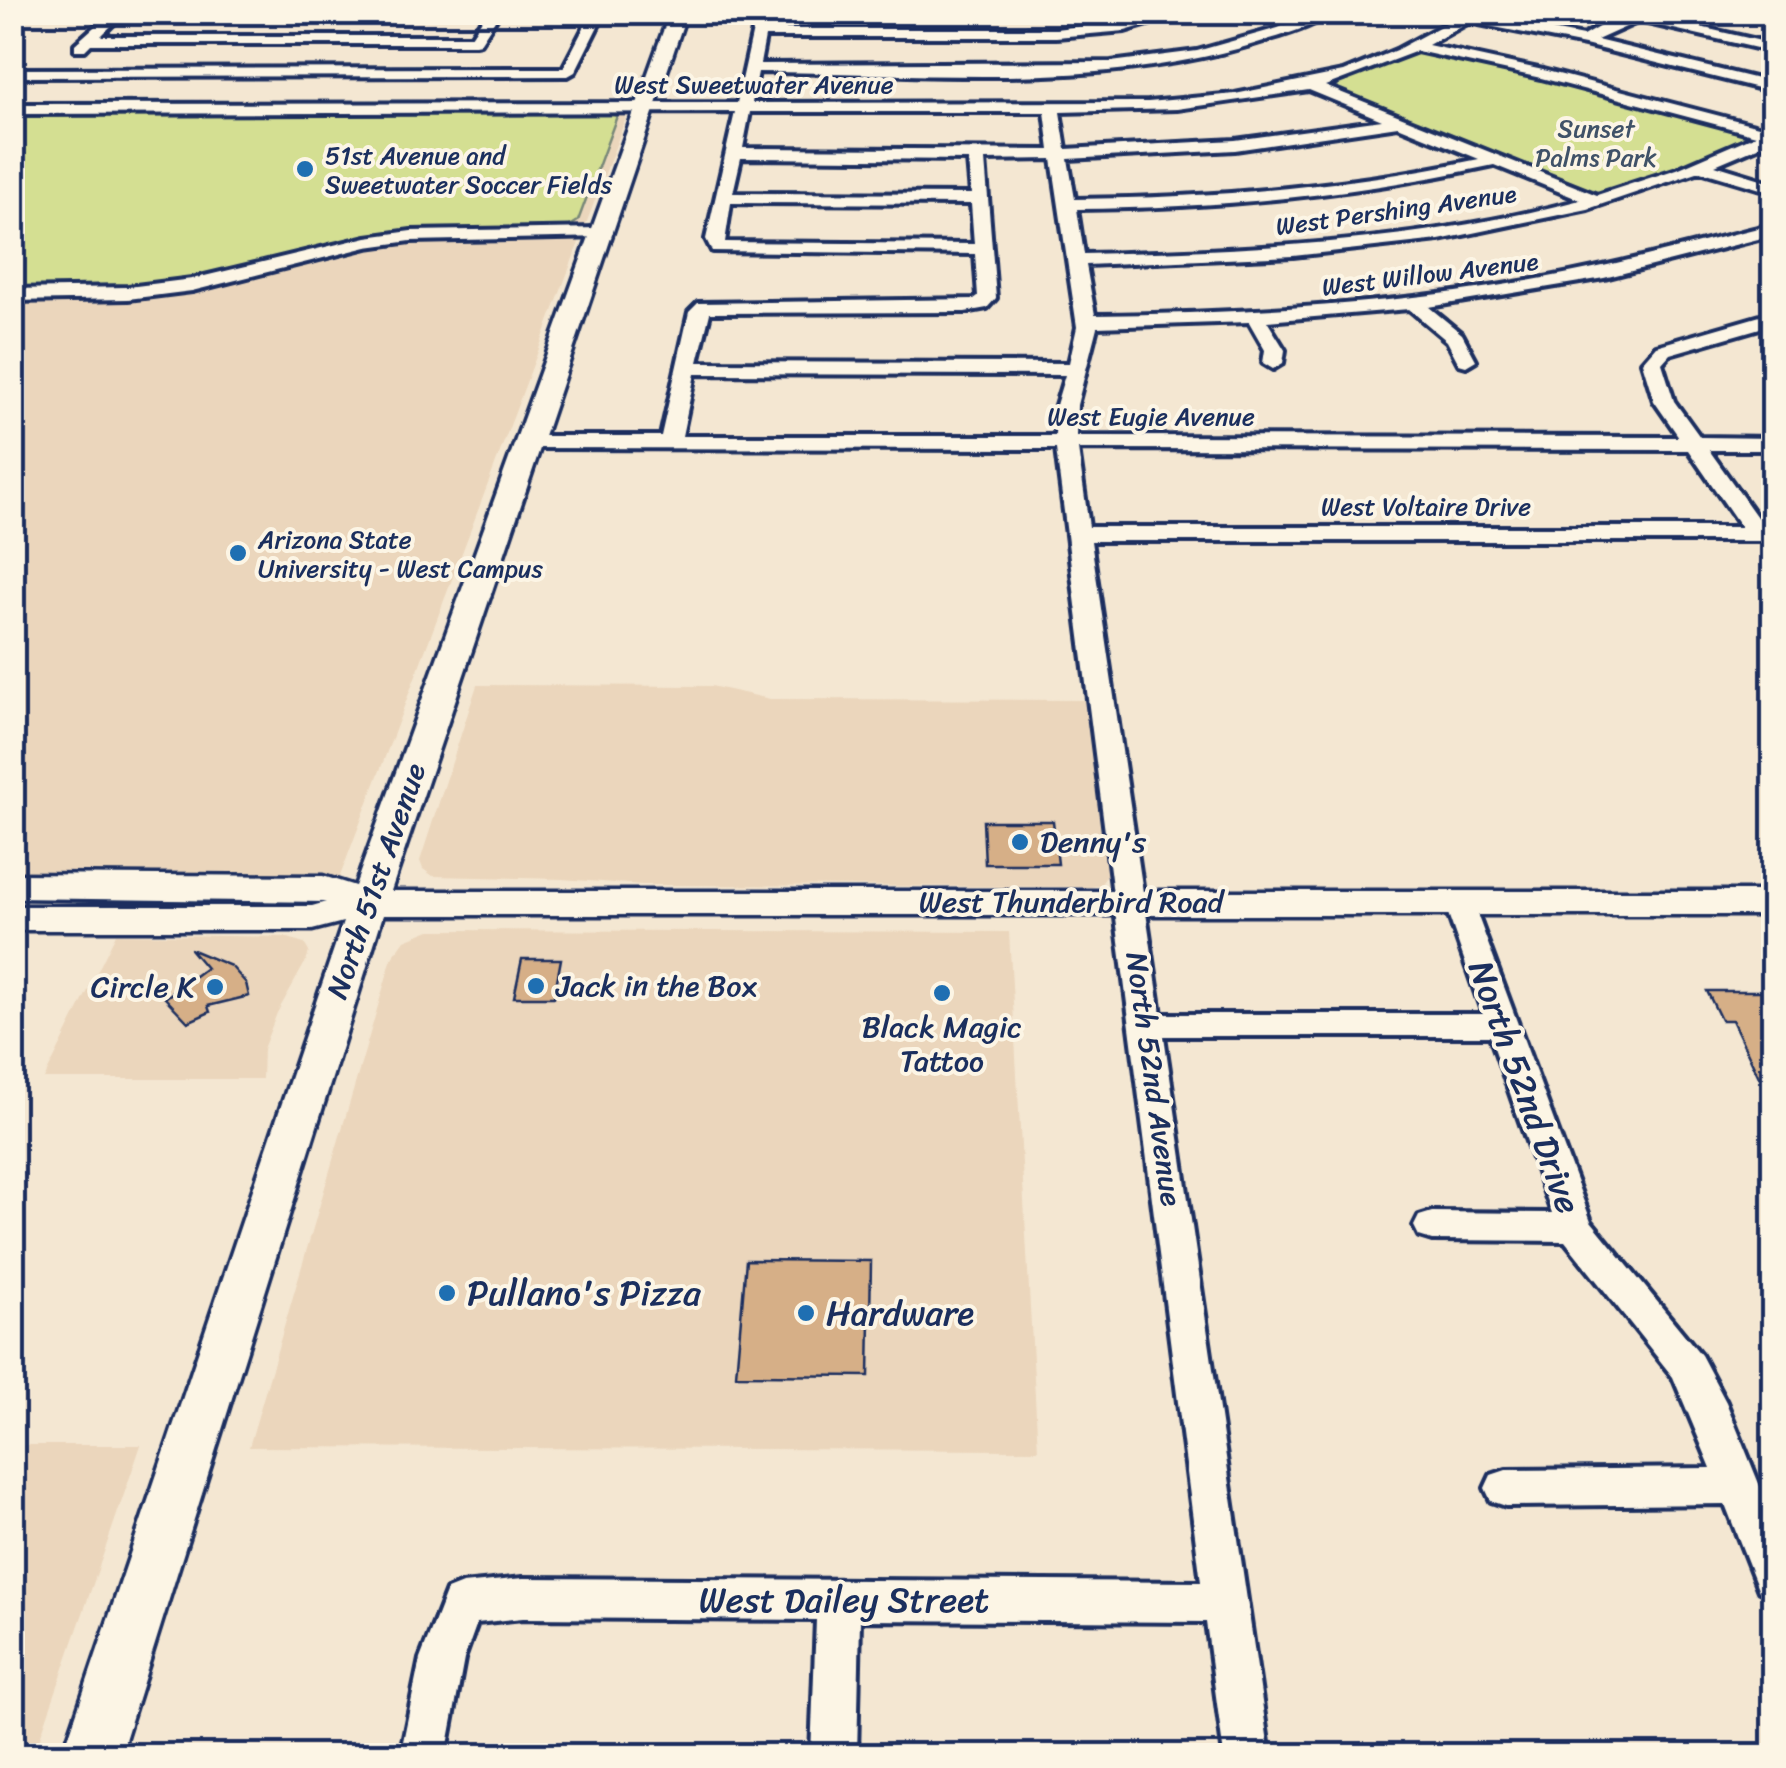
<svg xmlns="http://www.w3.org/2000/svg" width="1786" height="1768" font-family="Sriracha,sans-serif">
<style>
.built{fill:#ebd6bc}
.green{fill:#d4df92;stroke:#788778;stroke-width:2.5}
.building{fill:#d6af87;stroke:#1b2f5e;stroke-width:2.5}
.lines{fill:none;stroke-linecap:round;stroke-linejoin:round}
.minor-casing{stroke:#1b2f5e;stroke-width:8}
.major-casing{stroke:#1b2f5e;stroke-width:7}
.minor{fill:#fcf5e5;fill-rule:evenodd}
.major{fill:#fcf5e5;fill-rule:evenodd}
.poi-dot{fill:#1f6fb2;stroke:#fcf5e5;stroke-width:4}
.labels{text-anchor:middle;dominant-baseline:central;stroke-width:8;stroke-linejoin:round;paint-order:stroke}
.far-street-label{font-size:25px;fill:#1b2f5e;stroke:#fcf5e5}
.far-park-label{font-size:25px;fill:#405268;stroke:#fcf5e5}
.far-poi-label{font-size:25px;fill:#1b2f5e;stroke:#fcf5e5;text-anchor:start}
.poi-label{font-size:30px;fill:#1b2f5e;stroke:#fcf5e5;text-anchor:start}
.street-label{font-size:30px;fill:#1b2f5e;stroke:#fcf5e5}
.near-street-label{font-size:35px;fill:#1b2f5e;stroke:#fcf5e5}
.near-poi-label{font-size:35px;fill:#1b2f5e;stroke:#fcf5e5;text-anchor:start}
</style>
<rect width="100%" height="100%" fill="#f4e7d2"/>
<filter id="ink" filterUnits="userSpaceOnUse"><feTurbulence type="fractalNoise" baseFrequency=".01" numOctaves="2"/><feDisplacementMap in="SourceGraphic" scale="20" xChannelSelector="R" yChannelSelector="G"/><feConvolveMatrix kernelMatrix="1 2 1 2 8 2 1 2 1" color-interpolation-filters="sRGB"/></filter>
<g filter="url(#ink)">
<g class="built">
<path d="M 13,110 L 629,110 L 339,879 L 13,878 Z"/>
<path d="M 477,685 L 711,686 L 770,699 L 1085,700 L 1108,874 L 1100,885 L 1091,887 L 642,885 L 562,879 L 433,876 L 423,869 L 420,861 Z"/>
<path d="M 430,930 L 1009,932 L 1038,1450 L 249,1447 L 392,958 L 405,940 Z"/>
<path d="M 116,934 L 285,937 L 304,943 L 309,952 L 306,961 L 277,1013 L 263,1049 L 262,1079 L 44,1079 Z"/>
<path d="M 13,1445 L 141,1445 L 34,1755 L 13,1755 Z"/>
</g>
<g class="green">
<path d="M 1413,46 L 1771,134 L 1597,201 L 1310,85 Z"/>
<path d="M 13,113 L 609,113 L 617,116 L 578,221 L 570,226 L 430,232 L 167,286 L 13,293 Z"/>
</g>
<g class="building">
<path d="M 983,821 L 1053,821 L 1058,864 L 985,864 Z"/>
<path d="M 190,949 L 231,966 L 246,983 L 249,996 L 208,1006 L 210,1012 L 188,1022 L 165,998 L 206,968 Z"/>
<path d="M 522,959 L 561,959 L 554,997 L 514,997 Z"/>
<path d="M 1707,991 L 1774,991 L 1774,1077 L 1759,1077 L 1732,1020 L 1721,1020 Z"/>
<path d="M 746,1260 L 871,1261 L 869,1376 L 736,1375 Z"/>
</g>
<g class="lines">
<defs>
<g id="minor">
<path d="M 12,12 L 21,12 L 12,19 Z"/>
<path d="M 111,12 L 125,12 L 101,36 L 471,36 L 487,12 L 500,12 L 480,43 L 475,44 L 91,44 L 85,50 L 75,50 L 75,44 Z"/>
<path d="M 592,12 L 605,12 L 575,72 L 568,76 L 12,77 L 12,69 L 563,68 Z"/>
<path d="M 757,12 L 771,12 L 767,29 L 1056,29 L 1189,12 L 1125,31 L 1056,37 L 765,37 L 760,64 L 1111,62 L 1197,51 L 1278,28 L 1314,12 L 1333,12 C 1316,25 1291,33 1270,39 C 1108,93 927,72 758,72 L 752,103 L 1148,102 L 1235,94 L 1343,72 L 1396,50 L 1467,12 L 1484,12 L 1480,16 L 1583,36 L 1609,21 L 1639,13 L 1774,44 L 1774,52 L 1639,21 L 1597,40 L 1774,83 L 1774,92 L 1585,45 L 1469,22 L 1428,45 L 1543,70 L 1774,130 L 1774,140 L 1715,165 L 1774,183 L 1774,193 L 1700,171 L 1588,209 L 1439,240 L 1293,256 L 1086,265 L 1095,315 C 1237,313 1380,306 1521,282 C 1606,268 1689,245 1774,224 L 1774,235 L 1604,278 L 1429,307 L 1462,334 L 1476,360 L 1466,366 L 1459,364 L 1447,341 L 1409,309 L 1267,321 L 1285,350 L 1283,363 L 1273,369 L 1263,363 L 1265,350 L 1249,322 L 1097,327 L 1077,405 L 1076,436 L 1679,437 L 1654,401 L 1642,362 L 1656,346 L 1774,312 L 1774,324 L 1670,354 L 1662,363 L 1674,401 L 1700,437 L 1774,438 L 1774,450 L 1709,450 L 1764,527 L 1774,527 L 1774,541 L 1091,541 L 1161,1014 L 1483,1014 L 1444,902 L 1448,895 L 1470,895 L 1591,1221 L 1701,1355 L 1726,1402 L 1774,1521 L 1774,1596 L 1759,1591 L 1725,1504 L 1506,1506 L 1491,1501 L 1485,1488 L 1491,1475 L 1506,1470 L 1711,1468 L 1673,1377 L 1565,1241 L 1432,1240 L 1419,1236 L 1414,1226 L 1419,1216 L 1432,1212 L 1552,1213 L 1490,1036 L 1164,1036 L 1270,1756 L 1224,1756 L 1206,1622 L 860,1620 L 857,1756 L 811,1756 L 816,1620 L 523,1618 L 477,1623 L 464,1659 L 446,1756 L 400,1756 L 420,1659 L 447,1590 L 462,1584 L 523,1578 L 1201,1582 L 1056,449 L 528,448 L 517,442 L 528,436 L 661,436 L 689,312 L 698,303 L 974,299 L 978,296 L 975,254 L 712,251 L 706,239 L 735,112 L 12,114 L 12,104 L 737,103 ZM 1417,51 L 1541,78 L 1756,135 L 1677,169 L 1597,195 L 1325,86 ZM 1309,90 L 1382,120 L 1235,140 L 1066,149 L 1060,112 L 1177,109 ZM 750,112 L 1045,112 L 1050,150 L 743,148 ZM 1398,126 L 1479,159 C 1345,187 1211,198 1075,199 L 1068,159 L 1235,150 ZM 741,158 L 968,160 L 971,194 L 733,193 ZM 1052,159 L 1077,327 L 1069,363 L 698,362 L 710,313 L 965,312 L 987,308 L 996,298 L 985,160 ZM 1494,165 L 1580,200 C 1418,243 1251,250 1084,254 L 1077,209 C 1218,208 1356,195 1494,165 ZM 731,203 L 971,204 L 974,244 L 725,242 ZM 695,374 L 1065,375 L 1056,405 L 1055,436 L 682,436 ZM 1078,449 L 1688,450 L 1741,527 L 1089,527 Z"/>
<path d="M 599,228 L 608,233 L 605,237 L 411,241 L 367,247 L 192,291 L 128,299 L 12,301 L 12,289 L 128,287 L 192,279 L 367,237 L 411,231 Z"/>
</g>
<path id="major" d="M 670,12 L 687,12 L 391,891 L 1774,891 L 1774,915 L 383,915 L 120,1756 L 62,1756 L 343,922 L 312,930 L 12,930 L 12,906 L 312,906 L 326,902 L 12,898 L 12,874 L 323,876 L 355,886 Z"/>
</defs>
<use href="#minor" class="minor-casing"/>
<use href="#major" class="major-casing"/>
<use href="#minor" class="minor"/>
<use href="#major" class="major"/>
</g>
</g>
<g class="poi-dot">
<circle cx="305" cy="169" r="10"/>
<circle cx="238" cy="553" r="10"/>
<circle cx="1020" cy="842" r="10"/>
<circle cx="536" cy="986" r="10"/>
<circle cx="215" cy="987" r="10"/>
<circle cx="942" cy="993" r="10"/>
<circle cx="447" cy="1293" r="10"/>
<circle cx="806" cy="1313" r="10"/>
</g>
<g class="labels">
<g class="far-street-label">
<text x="754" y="84">West Sweetwater Avenue</text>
<text transform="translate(1396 210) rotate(-8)">West Pershing Avenue</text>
<text transform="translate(1430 274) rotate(-7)">West Willow Avenue</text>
<text x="1151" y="416">West Eugie Avenue</text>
<text x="1426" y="506">West Voltaire Drive</text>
</g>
<g class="far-park-label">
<text x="1596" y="128">Sunset<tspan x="1596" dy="29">Palms Park</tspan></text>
</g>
<g class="far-poi-label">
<text x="325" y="155">51st Avenue and<tspan x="325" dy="29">Sweetwater Soccer Fields</tspan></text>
<text x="258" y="539">Arizona State<tspan x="258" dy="29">University - West Campus</tspan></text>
</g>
<g class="poi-label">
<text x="1040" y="842">Denny's</text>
<text x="556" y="986">Jack in the Box</text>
<text x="195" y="987" text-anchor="end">Circle K</text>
<text x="942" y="1027" text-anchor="middle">Black Magic<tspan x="942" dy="34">Tattoo</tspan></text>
</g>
<g class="street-label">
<text transform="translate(376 881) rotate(-71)">North 51st Avenue</text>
<text x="1071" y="902">West Thunderbird Road</text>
<text transform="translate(1154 1079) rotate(82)">North 52nd Avenue</text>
</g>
<g class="near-street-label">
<text transform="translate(1525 1087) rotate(70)">North 52nd Drive</text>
<text x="844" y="1600">West Dailey Street</text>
</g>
<g class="near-poi-label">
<text x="467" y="1293">Pullano's Pizza</text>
<text x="826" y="1313">Hardware</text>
</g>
</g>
<rect width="1786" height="1768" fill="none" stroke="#fcf5e5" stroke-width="50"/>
<rect x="25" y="25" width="1736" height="1718" fill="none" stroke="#1b2f5e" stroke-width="4" filter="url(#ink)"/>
</svg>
